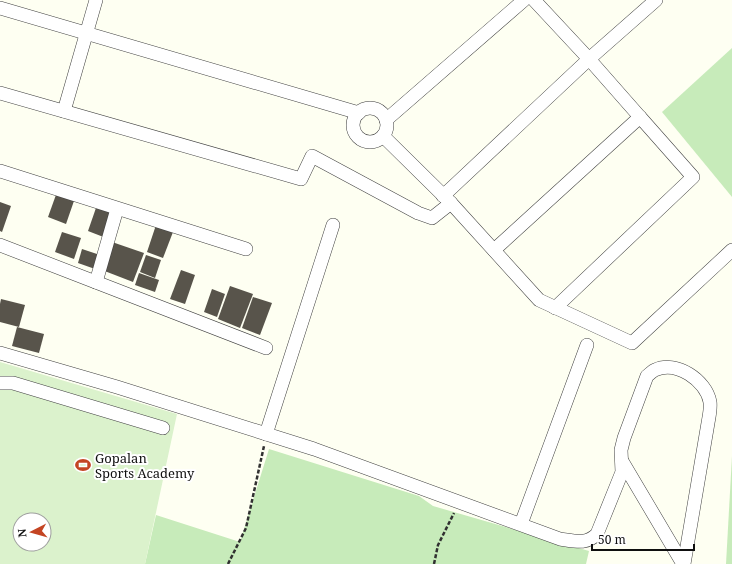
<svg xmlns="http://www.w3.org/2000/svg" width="732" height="564" font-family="'Noto Serif',serif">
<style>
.green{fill:#c7ebba}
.pitch{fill:#dbf2cc;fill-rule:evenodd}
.building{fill:#58544b}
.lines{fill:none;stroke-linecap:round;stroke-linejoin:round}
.minor-casing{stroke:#424242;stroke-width:14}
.path{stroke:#313131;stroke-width:2.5;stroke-dasharray:4 2;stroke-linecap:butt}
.minor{stroke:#fff;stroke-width:13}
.labels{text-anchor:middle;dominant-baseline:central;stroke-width:4;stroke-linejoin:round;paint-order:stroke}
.poi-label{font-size:13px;fill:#0f0f0f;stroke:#fff;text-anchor:start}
</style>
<rect width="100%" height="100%" fill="#fefff2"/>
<g class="green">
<path d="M 732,48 L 732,197 L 662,112 Z"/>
<path d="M 269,449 L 419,496 L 433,506 L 589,551 L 586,564 L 145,564 L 156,515 L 240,542 Z"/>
<path d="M 732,456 L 732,564 L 726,564 Z"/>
</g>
<path class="pitch" d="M 0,362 L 177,414 L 145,564 L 0,564 ZM 20,520 L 44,520 L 44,544 L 20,544 Z"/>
<g class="building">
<path d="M 57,192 L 75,198 L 66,224 L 48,217 Z"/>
<path d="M 0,202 L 11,206 L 2,232 L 0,231 Z"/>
<path d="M 97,205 L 115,211 L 106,238 L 88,231 Z"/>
<path d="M 156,225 L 173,232 L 163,258 L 147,252 Z"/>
<path d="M 62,232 L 81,238 L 74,259 L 55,252 Z"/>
<path d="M 112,242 L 144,253 L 133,282 L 102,270 Z"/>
<path d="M 82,249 L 100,255 L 95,269 L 78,263 Z"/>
<path d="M 146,255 L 161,260 L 155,278 L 140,272 Z"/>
<path d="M 181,270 L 195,275 L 185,304 L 170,299 Z"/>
<path d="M 139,273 L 159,280 L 155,292 L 135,285 Z"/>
<path d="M 230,286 L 253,294 L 240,328 L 218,319 Z"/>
<path d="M 212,289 L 225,294 L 217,317 L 204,312 Z"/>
<path d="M 253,297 L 272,303 L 260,335 L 242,328 Z"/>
<path d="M 1,299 L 25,305 L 19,327 L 0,322 L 0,304 Z"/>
<path d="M 17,327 L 44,334 L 39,353 L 12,346 Z"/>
</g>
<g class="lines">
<defs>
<g id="minor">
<path d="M 0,8 L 359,113"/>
<path d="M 0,93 L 301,179 L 312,156 L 418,213 L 432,218 L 451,203"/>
<circle cx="370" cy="125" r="17"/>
<path d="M 64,111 L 96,0"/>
<path d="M 640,117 L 589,59 L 656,0"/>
<path d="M 386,120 L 524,0"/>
<path d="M 383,136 L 451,203 L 539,300 L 632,343 L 732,250"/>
<path d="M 0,171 L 246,249"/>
<path d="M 443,196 L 589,59 L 534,0"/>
<path d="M 0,245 L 266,348"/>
<path d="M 494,250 L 640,117 L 693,177 L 555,308"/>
<path d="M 96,282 L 117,209"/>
<path d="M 0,353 L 117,387 L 314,449 L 560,539 C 575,541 586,545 597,534 L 622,472 L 621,450 L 624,438 L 647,376 C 650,374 652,371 655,370 C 676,360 706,380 710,402 C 711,408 709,417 708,423 L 684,564"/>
<path d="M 0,383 L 13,383 L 163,428"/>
<path d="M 266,434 L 333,225"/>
<path d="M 622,461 L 683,564"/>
<path d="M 521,524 L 587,345"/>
</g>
</defs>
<use href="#minor" class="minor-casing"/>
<g class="path">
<path d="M 228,564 L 246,528 L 264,446"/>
<path d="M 434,564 L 438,545 L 454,513"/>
</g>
<use href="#minor" class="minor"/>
</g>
<defs>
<symbol id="stadium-bare" viewBox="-9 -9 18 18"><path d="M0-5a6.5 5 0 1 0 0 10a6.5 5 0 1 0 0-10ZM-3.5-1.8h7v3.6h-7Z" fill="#c44523" stroke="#fff" stroke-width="2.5" paint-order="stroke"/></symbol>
</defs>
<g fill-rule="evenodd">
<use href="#stadium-bare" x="72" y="454" width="22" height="22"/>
</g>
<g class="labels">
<g class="poi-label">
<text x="95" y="458">Gopalan<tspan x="95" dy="15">Sports Academy</tspan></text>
</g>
</g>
<g transform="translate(32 532) rotate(264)"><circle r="19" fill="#ffffff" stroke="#9f9f9f"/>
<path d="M0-3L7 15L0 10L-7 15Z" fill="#c44523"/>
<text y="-6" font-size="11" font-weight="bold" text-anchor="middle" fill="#0f0f0f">N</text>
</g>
<path d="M592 544v6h102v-6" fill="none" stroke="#0f0f0f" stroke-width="2"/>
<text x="598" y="544" font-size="12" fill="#0f0f0f" stroke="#ffffff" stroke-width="3" paint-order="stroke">50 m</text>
</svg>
